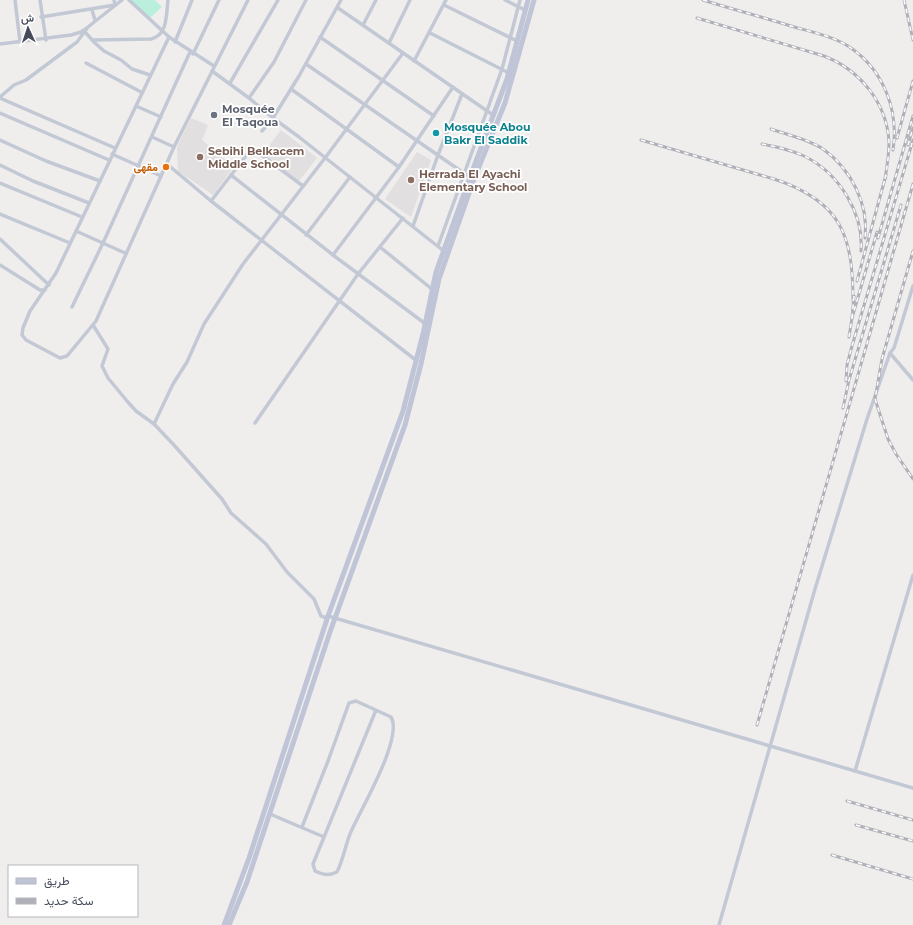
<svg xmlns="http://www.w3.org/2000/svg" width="913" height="925" font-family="Montserrat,Vazirmatn,sans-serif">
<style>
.education{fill:#e1dfdf}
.green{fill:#baefdd}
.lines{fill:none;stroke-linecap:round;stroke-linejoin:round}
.minor{stroke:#c3c8d5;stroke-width:3.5}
.secondary{stroke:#bfc4d7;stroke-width:5}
.rail-casing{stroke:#afb0b8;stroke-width:3}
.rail{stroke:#fff;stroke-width:1.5;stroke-dasharray:4.5;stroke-linecap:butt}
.worship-dot{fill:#6b7280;stroke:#fff;stroke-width:1.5}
.culture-dot{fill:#0f9aa8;stroke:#fff;stroke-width:1.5}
.education-dot{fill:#8d6e63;stroke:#fff;stroke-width:1.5}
.food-dot{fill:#e8710a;stroke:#fff;stroke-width:1.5}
.labels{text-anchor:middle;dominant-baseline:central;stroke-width:3.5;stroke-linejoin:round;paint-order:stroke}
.worship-label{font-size:11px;font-weight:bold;fill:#5b616d;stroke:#fff;text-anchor:start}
.culture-label{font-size:11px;font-weight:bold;fill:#0d838f;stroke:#fff;text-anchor:start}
.education-label{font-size:11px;font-weight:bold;fill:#785e54;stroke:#fff;text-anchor:start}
.food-label{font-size:11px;font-weight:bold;fill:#c56008;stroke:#fff;text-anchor:end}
</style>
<rect width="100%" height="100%" fill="#f0eeed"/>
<g class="education">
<path d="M 191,118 L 208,125 L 202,140 L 223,158 L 235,165 L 213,195 L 178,171 L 177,147 Z"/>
<path d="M 281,130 L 317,158 L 299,181 L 263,154 Z"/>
<path d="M 417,152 L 431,160 L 411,217 L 385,199 Z"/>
</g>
<path class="green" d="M 131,0 L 155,0 L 162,7 L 149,19 Z"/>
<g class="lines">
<g class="minor">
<path d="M 15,0 L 20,42"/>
<path d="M 40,0 L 46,40"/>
<path d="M 129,0 L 169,37 L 214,66"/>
<path d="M 505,0 L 525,10"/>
<path d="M 444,5 L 517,41"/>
<path d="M 338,8 L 493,115"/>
<path d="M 92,10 L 95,20"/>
<path d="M 41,17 L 115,5 L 114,0"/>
<path d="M 363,25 L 376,0"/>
<path d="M 85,32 L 95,43 L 104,51 L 121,60 L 132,69 L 150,75"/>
<path d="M 430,33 L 509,73"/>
<path d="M 169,37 L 56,273 L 30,311 L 23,328 L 22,335 L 26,340 L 60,358 L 67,356 L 96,321 L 174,147 L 248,0"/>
<path d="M 320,37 L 434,116"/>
<path d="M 92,40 L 151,39 C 168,35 166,15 168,0"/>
<path d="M 175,42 L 192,0"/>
<path d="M 389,43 L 410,0"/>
<path d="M 0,44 L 71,35 L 81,32 L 87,28"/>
<path d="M 193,54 L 219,0"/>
<path d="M 414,61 L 446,0"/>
<path d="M 86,63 L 141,92"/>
<path d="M 306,64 L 471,178"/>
<path d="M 212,71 L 249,98 L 273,118 L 299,137 L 445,252"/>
<path d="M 230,83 L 278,0"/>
<path d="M 291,89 L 399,167"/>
<path d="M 0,97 L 14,85 L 26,80 L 77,42 L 88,27 L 122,0"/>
<path d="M 0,98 L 115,148"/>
<path d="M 249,98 L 274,62 L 306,0"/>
<path d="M 136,106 L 161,117"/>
<path d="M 0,113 L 109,160"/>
<path d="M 262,131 L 273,118 L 299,76 L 341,0"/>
<path d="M 152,137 L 174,147"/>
<path d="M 0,140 L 46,161 L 100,181"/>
<path d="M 112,154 L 161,176"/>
<path d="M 167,164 L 211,201 L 417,361"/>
<path d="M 0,165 L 33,181 L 89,203"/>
<path d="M 231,175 L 333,255 L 427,325"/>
<path d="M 0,183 L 82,217"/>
<path d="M 211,201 L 252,148 L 303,186"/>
<path d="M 0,214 L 70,243"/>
<path d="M 413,226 L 438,155 L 462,94"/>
<path d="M 76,231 L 125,253"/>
<path d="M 306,235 L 350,177"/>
<path d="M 0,239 L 49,285"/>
<path d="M 438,246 L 502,69 L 520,0"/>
<path d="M 380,247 L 433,290"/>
<path d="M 333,255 L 399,167 L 453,87"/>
<path d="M 0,265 L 40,290 L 45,290"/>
<path d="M 72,307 L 103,243 L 190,52"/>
<path d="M 93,325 L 108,349 L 102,366 L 108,378 L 127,401 L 136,411 L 154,424 L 173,444 L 222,499 L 231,513 L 266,544 L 287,572 L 314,599 L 321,616 L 327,618"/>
<path d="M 890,353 L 913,380"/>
<path d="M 255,423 L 358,274 L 403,218"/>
<path d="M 154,424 L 173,384 L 187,362 L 204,324 L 243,264 L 325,158 L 403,53"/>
<path d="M 328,616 L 913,788"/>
<path d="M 855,771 L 913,575"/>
<path d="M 270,814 L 324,837"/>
<path d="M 302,827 L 328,761 L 349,703 L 356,701 L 391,717 C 404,738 359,812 350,834 C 345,847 343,860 337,872 C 329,876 323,875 315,871 L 313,864 L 376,710"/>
<path d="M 719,925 L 815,589 L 867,419 L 890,353 L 894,348 L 913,286"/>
</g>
<g class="secondary">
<path d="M 224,925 L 249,858 L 328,616 L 403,411 L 423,334 L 436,272 L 470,177 L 507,79 L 528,0"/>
<path d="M 229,925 L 247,882 L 330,632 L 405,425 L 421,364 L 439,279 L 474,179 L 505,103 L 534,0"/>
</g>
<defs>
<g id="rail">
<path d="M 703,0 C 732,9 762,17 791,26 C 811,32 834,36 851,48 C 884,71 899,111 893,150"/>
<path d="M 904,0 L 913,40"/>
<path d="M 697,18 L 824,56 C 860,70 887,103 889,142 C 889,155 887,167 885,179"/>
<path d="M 771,129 C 788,135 808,139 823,149 C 851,169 869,204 865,238"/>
<path d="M 897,138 L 913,81"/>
<path d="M 641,140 L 774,179 C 841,201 853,235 853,301"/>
<path d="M 762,144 C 777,147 792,150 806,157 C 839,174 864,213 861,251"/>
<path d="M 908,145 L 913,128"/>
<path d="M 878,238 L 913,116"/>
<path d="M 913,251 L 882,359 L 875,399 L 888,439 L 896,454 L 913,479"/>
<path d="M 857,281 L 886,175"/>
<path d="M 852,318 L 854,296"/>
<path d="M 849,337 L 852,318 L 877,232"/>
<path d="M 846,381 L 847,365 L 852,346 L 913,140"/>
<path d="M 843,408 L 849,380 L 901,205"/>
<path d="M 757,725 L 913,184"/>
<path d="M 847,801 L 913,820"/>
<path d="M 856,825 L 913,841"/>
<path d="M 832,855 L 913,879"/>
</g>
</defs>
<use href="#rail" class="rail-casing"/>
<use href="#rail" class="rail"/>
</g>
<circle class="worship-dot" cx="214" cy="115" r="4"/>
<circle class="culture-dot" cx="436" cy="133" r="4"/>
<g class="education-dot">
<circle cx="200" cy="157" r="4"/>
<circle cx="411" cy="180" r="4"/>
</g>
<circle class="food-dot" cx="166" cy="167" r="4"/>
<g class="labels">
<g class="worship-label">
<text x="222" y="109">Mosquée<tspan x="222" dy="13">El Taqoua</tspan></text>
</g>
<g class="culture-label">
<text x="444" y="127">Mosquée Abou<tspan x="444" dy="13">Bakr El Saddik</tspan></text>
</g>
<g class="education-label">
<text x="208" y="151">Sebihi Belkacem<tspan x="208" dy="13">Middle School</tspan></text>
<text x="419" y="174">Herrada El Ayachi<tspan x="419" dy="13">Elementary School</tspan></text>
</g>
<g class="food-label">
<text x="158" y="167">مقهى</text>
</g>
</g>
<rect x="8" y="865" width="130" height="52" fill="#ffffff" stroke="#b5b7bd"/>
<rect x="16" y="878" width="20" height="6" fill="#bfc4d7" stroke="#b5b7bd"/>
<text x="44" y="885" font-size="12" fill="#454b5b">طريق</text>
<rect x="16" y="898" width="20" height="6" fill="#afb0b8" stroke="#b5b7bd"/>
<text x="44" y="905" font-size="12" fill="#454b5b">سكة حديد</text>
<g transform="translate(28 28) rotate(357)" stroke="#ffffff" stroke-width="3" paint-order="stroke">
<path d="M0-3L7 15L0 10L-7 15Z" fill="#454b5b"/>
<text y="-6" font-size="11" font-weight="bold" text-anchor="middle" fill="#454b5b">ش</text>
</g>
</svg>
